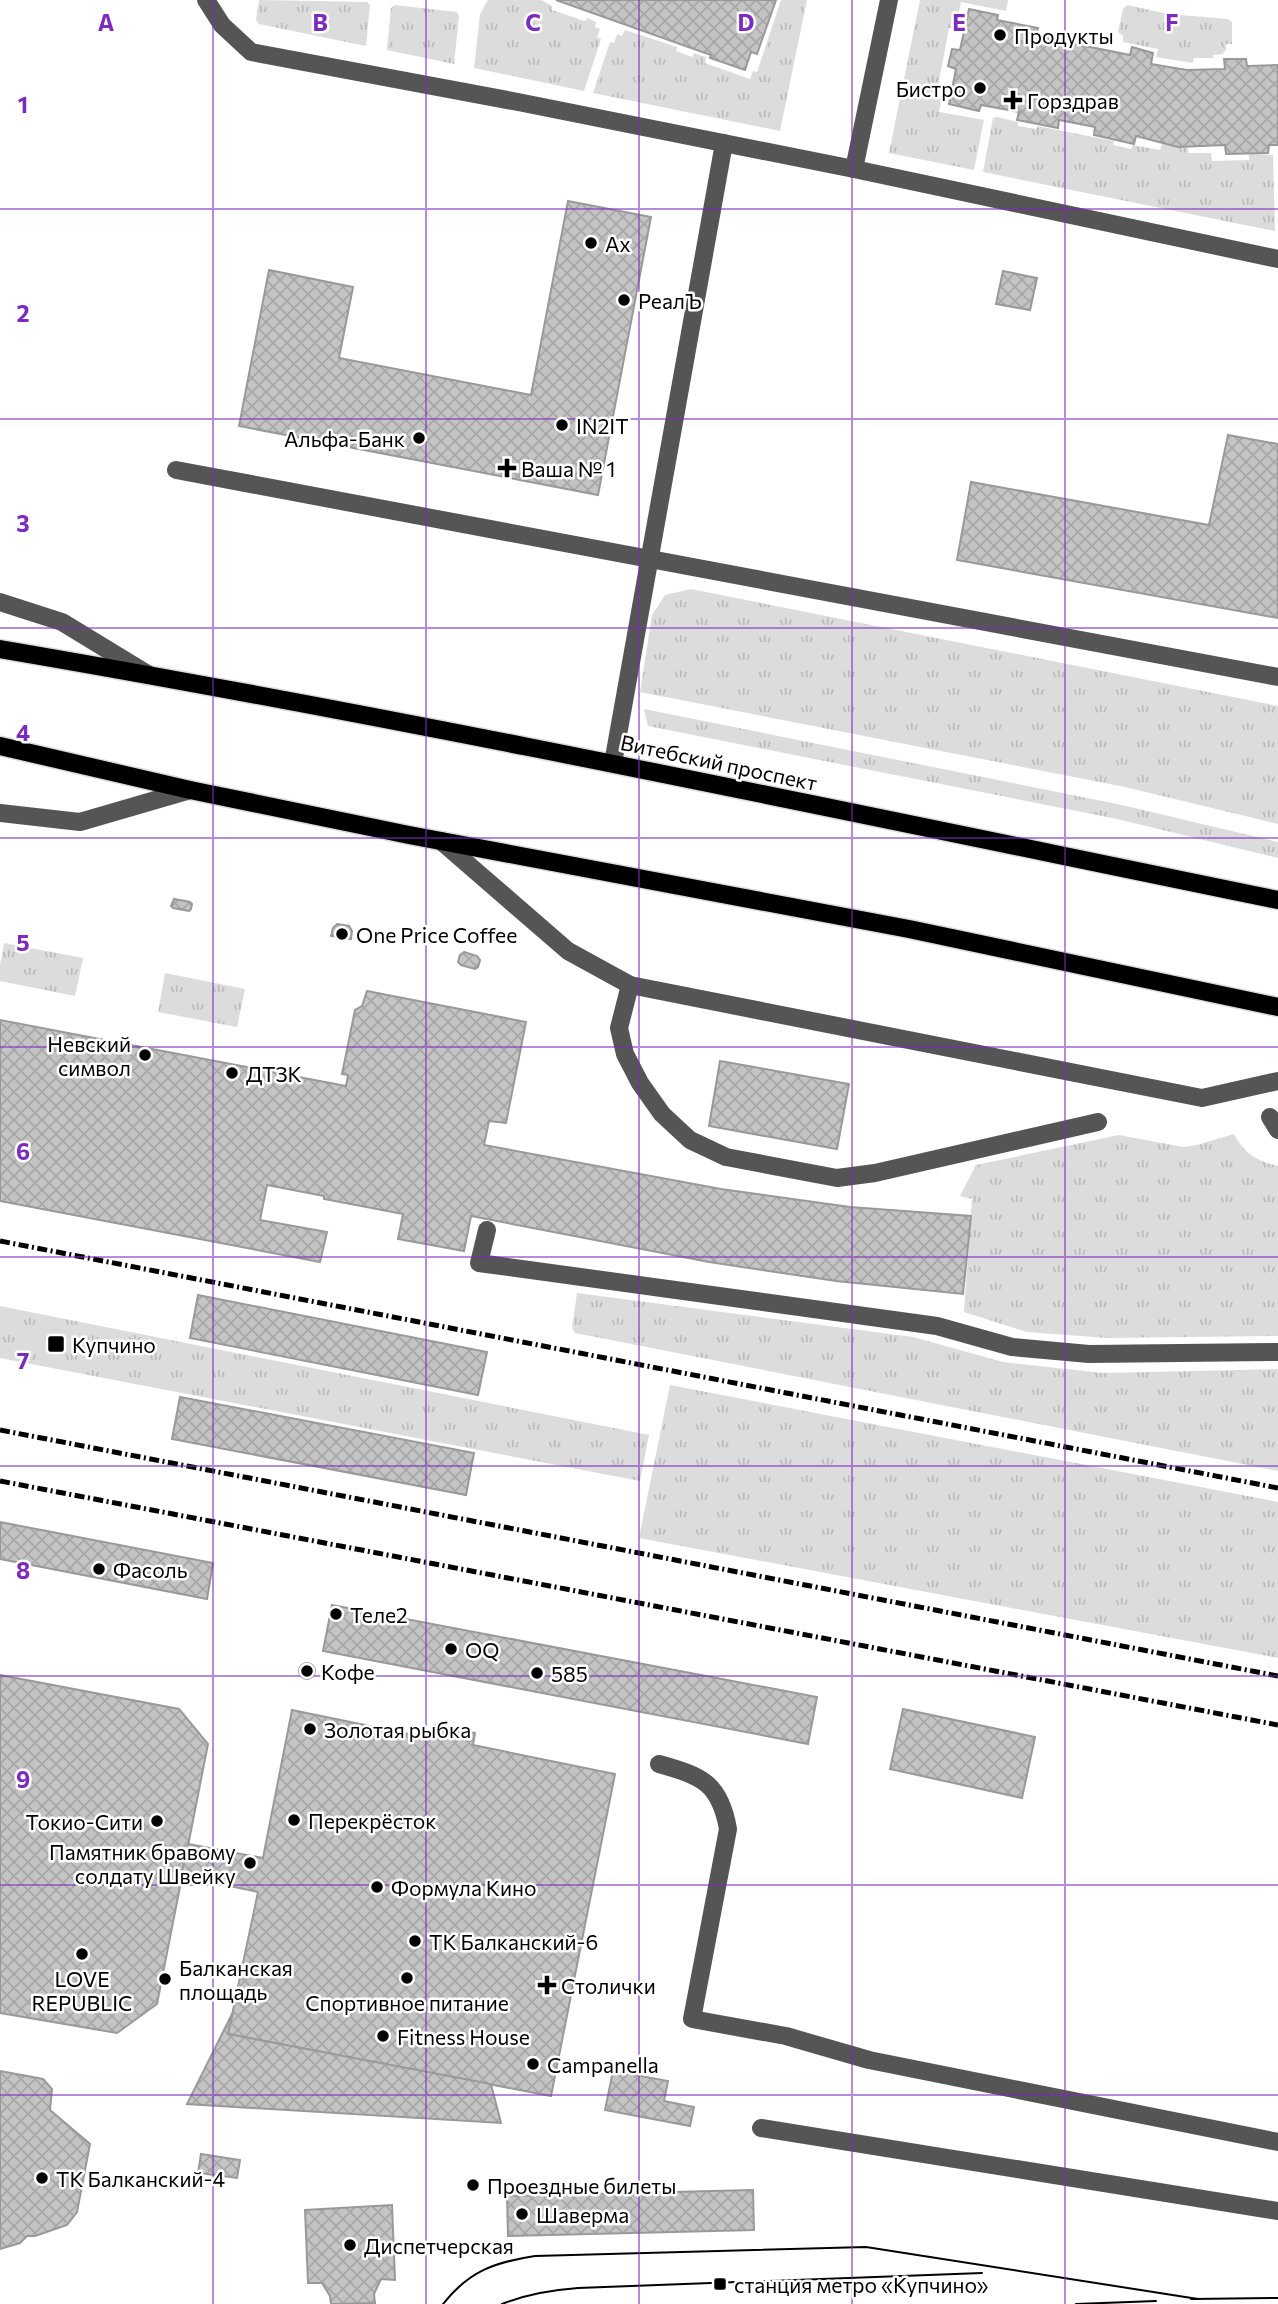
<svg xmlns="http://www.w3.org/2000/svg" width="1278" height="2304" font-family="Commissioner,sans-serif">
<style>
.grass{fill:url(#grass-tufts)}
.building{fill:url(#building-cross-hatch);stroke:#999;stroke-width:2}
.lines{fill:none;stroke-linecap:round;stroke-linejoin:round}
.major-casing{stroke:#dbdbdb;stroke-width:21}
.minor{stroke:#555;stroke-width:18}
.major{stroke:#000;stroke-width:18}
.tram{stroke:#000;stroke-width:2}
.rail{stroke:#000;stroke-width:5;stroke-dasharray:10 3.5 2 3.5;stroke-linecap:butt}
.grid{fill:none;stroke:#7b2cbf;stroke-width:2;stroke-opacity:0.55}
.poi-dot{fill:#000;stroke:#fff;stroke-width:2.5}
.labels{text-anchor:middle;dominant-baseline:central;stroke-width:5;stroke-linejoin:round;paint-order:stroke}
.poi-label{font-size:21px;fill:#000;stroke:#fff;text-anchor:start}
.street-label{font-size:21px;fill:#000;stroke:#fff}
.grid-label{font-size:23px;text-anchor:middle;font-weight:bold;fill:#7b2cbf;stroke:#fff;stroke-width:5;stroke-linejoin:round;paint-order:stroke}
</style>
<defs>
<pattern id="grass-tufts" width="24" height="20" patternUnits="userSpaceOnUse" patternTransform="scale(1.75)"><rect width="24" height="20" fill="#dcdcdc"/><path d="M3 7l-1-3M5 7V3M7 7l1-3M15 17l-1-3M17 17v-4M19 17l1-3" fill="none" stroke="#bbb"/></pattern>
<pattern id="building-cross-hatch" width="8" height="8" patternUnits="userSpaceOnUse" patternTransform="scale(1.75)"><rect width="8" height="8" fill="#c4c4c4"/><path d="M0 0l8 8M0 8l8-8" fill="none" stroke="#a7a7a7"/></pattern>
</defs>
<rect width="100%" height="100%" fill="#fff"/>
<g class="grass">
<path d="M 259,0 L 367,2 L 370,5 L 366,46 L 259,24 L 256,20 Z"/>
<path d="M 488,0 L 541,0 L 552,6 L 552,10 L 585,21 L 587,18 L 596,22 L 595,27 L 600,29 L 597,37 L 601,39 L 584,91 L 474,68 L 480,14 Z"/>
<path d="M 781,0 L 807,0 L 780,131 L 593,93 L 610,42 L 614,43 L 617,34 L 622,36 L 625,30 L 677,47 L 676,51 L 692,57 L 694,53 L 706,57 L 705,63 L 750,79 L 753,71 L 757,72 Z"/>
<path d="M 920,0 L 1008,0 L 1006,11 L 961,2 L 955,28 L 949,28 L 936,97 L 942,98 L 939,112 L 984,120 L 974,170 L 889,153 Z"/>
<path d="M 395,5 L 457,12 L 459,16 L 454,64 L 387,50 L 391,8 Z"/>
<path d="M 1127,5 L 1168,14 L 1228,19 L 1232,22 L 1232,44 L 1226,44 L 1226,51 L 1224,51 L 1223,54 L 1213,55 L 1213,58 L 1194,58 L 1193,63 L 1156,57 L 1158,49 L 1123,42 L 1123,36 L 1118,32 L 1123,9 Z"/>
<path d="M 997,117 L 1018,122 L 1018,126 L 1036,129 L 1037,126 L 1114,141 L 1113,145 L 1131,149 L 1133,145 L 1160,150 L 1162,144 L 1188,148 L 1188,153 L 1211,153 L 1212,161 L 1249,160 L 1249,154 L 1273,155 L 1275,231 L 983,172 L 993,118 Z"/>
<path d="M 691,589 L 1278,706 L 1278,824 L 1125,787 L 640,692 L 652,615 L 665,595 Z"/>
<path d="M 644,709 L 1122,805 L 1278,842 L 1278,858 L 1117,819 L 648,726 Z"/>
<path d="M 4,943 L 83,958 L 75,996 L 0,981 L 0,965 Z"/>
<path d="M 165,973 L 245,989 L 237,1027 L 158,1012 Z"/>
<path d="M 1234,1134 C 1244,1154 1257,1161 1278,1166 L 1278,1336 L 1108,1338 L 1027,1332 L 964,1312 L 972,1199 L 960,1196 L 976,1165 L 1119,1135 L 1183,1147 L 1197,1145 Z"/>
<path d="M 577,1293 L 913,1337 L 1003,1362 L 1103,1373 L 1278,1369 L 1278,1471 L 575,1333 L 572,1328 Z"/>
<path d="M 0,1306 L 649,1435 L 640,1481 L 0,1358 Z"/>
<path d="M 670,1385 L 1278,1502 L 1278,1658 L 639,1538 Z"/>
</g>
<g class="building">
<path d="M 556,0 L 776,0 L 757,54 L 751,52 L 745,70 L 710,58 L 711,55 Z"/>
<path d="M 969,9 L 998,15 L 997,20 L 1038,28 L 1036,36 L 1130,55 L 1132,47 L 1153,53 L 1151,64 L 1187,70 L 1225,69 L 1224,59 L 1246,59 L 1247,66 L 1278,65 L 1278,145 L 1269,145 L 1268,153 L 1226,154 L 1225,145 L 1178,147 L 1136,136 L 1134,144 L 1094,135 L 1095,127 L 1059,120 L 1058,128 L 1017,120 L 1019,112 L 981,105 L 979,111 L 949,104 L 956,69 L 948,66 L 952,49 L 960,50 Z"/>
<path d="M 568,201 L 651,217 L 598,495 L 239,426 L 269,270 L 353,287 L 339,358 L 531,395 Z"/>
<path d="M 1003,271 L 1037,278 L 1030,310 L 996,304 Z"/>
<path d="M 1228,435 L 1278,444 L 1278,618 L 957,560 L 971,482 L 1209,525 Z"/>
<path d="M 174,899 L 190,902 L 192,904 L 191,909 L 189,911 L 173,908 L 171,906 Z"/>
<path d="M 337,924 L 349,926 L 352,931 L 351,939 L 331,936 L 333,928 Z"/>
<path d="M 464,952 L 477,956 L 480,960 L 478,967 L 475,969 L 461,965 L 458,962 L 460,955 Z"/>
<path d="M 367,991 L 526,1022 L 506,1123 L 489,1121 L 484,1145 L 721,1189 L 850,1207 L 971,1216 L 963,1294 L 836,1281 L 709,1262 L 471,1216 L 464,1251 L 398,1239 L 403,1214 L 324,1199 L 324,1196 L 267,1185 L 260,1220 L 327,1232 L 320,1262 L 0,1201 L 0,1020 L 346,1086 L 348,1075 L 342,1074 L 355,1010 L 362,1006 Z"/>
<path d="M 720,1061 L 849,1084 L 837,1149 L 709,1126 Z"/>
<path d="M 198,1295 L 487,1352 L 478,1395 L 190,1338 Z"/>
<path d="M 180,1397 L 474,1453 L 466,1495 L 172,1439 Z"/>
<path d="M 0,1522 L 213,1563 L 207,1599 L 0,1559 Z"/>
<path d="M 332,1605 L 817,1697 L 808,1744 L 323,1651 Z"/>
<circle cx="307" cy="1671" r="8"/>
<path d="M 0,1675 L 179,1709 L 208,1744 L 157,2004 L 117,2033 L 0,2013 Z"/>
<path d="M 903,1709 L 1035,1737 L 1022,1798 L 890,1769 Z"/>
<path d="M 292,1710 L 433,1739 L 436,1725 L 475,1733 L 473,1745 L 615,1774 L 551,2096 L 228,2034 L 258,1892 L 181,1876 L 188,1844 L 263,1858 Z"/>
<path d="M 233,2012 L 228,2034 L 491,2084 L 501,2123 L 187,2104 Z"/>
<path d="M 0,2071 L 43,2079 L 52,2089 L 50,2110 L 90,2144 L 77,2212 L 67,2225 L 35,2236 L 27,2236 L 20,2243 L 0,2249 Z"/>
<path d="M 613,2071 L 668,2081 L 664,2101 L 694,2107 L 690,2126 L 605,2110 Z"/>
<path d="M 201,2154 L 240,2160 L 237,2178 L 198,2173 Z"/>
<path d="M 753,2190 L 754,2230 L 508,2236 L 507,2196 Z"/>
<path d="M 392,2205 L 395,2280 L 381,2279 L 374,2294 L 375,2303 L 331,2304 L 330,2296 L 322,2283 L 308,2283 L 305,2210 Z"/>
</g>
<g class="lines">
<defs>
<g id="major">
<path d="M 0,649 C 428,722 853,813 1278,900"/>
<path d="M 0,746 L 190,790 L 409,835 L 909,929 L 1278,1007"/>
</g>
</defs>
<use href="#major" class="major-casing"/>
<g class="minor">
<path d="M 206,0 L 222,25 L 251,52 L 518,102 L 854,169 L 889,0"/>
<path d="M 854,169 L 1278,259"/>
<path d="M 176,470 L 1278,677"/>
<path d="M 0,602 L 62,622 L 149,675"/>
<path d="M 613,763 L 724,143"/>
<path d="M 0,813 L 80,822 L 190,790"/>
<path d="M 441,841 L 568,951 L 630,985 L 1202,1098 L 1278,1081"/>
<path d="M 630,985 L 619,1028 L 625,1054 L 640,1083 L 662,1114 L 690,1140 L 726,1157 L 837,1178 L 875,1173 L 1098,1122"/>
<path d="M 1270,1117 L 1278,1130"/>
<path d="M 487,1230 L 479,1263 L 937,1326 L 1012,1347 L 1089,1354 L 1278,1352"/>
<path d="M 659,1764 C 702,1776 720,1783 728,1829 L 692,2019 L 786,2036 L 869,2060 L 1278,2142"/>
<path d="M 761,2128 L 1278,2211"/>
</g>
<use href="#major" class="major"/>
<g class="tram">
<path d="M 1191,2299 L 1278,2298"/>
<path d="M 443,2304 C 469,2271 495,2262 535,2256 L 866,2247 L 1198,2299"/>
<path d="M 502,2304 C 527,2294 551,2290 578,2288 L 982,2273"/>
<path d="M 1076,2304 L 1156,2301"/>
</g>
<g class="rail">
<path d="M 0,1241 L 1278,1488"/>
<path d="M 0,1430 L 1278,1676"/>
<path d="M 0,1481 L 1278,1725"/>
</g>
</g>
<path class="grid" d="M 213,0 L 213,2304M 426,0 L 426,2304M 639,0 L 639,2304M 852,0 L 852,2304M 1065,0 L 1065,2304M 0,209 L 1278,209M 0,419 L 1278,419M 0,628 L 1278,628M 0,838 L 1278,838M 0,1047 L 1278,1047M 0,1257 L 1278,1257M 0,1466 L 1278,1466M 0,1676 L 1278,1676M 0,1885 L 1278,1885M 0,2095 L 1278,2095"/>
<g class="poi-dot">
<circle cx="1000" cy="35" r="7"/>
<circle cx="980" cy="88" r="7"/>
<path d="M1009.5 89.5h7v7h7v7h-7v7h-7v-7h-7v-7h7z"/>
<circle cx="591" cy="243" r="7"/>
<circle cx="624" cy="300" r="7"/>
<circle cx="562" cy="425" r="7"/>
<circle cx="419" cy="438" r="7"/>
<path d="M503.5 457.5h7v7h7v7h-7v7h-7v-7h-7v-7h7z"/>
<circle cx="342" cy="934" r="7"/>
<circle cx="145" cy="1055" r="7"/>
<circle cx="232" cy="1073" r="7"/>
<rect x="47" y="1335" width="18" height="18" rx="3.5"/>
<circle cx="99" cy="1569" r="7"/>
<circle cx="336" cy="1614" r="7"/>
<circle cx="451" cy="1649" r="7"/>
<circle cx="307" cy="1671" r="7"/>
<circle cx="537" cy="1673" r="7"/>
<circle cx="310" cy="1729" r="7"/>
<circle cx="294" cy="1820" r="7"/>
<circle cx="157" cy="1821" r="7"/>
<circle cx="250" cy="1863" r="7"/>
<circle cx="377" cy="1887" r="7"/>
<circle cx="415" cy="1941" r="7"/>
<circle cx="82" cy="1954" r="7"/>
<circle cx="407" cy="1978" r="7"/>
<circle cx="165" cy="1979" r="7"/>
<path d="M543.5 1974.5h7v7h7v7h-7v7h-7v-7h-7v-7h7z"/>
<circle cx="383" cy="2036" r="7"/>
<circle cx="533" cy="2064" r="7"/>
<circle cx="42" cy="2178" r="7"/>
<circle cx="473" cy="2185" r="7"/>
<circle cx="522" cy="2214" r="7"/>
<circle cx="350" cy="2245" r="7"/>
<rect x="713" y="2277" width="14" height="14" rx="3.5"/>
</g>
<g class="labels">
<g class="poi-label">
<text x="1014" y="35">Продукты</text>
<text x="966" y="88" text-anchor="end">Бистро</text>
<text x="1027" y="100">Горздрав</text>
<text x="605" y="243">Ах</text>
<text x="638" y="300">РеалЪ</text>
<text x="576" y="425">IN2IT</text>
<text x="405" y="438" text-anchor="end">Альфа-Банк</text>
<text x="521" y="468">Ваша № 1</text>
<text x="356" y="934">One Price Coffee</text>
<text x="131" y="1043" text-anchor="end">Невский<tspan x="131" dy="24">символ</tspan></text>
<text x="246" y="1073">ДТЗК</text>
<text x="72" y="1344">Купчино</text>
<text x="113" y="1569">Фасоль</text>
<text x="350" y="1614">Теле2</text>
<text x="465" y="1649">OQ</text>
<text x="321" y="1671">Кофе</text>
<text x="551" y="1673">585</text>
<text x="324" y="1729">Золотая рыбка</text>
<text x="308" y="1820">Перекрёсток</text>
<text x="143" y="1821" text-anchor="end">Токио-Сити</text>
<text x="236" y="1851" text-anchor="end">Памятник бравому<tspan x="236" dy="24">солдату Швейку</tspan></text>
<text x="391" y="1887">Формула Кино</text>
<text x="429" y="1941">ТК Балканский-6</text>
<text x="179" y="1967">Балканская<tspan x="179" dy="24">площадь</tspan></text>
<text x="82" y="1978" text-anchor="middle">LOVE<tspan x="82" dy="24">REPUBLIC</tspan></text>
<text x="561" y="1985">Столички</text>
<text x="407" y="2002" text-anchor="middle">Спортивное питание</text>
<text x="397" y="2036">Fitness House</text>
<text x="547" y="2064">Campanella</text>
<text x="56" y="2178">ТК Балканский-4</text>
<text x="487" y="2185">Проездные билеты</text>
<text x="536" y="2214">Шаверма</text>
<text x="364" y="2245">Диспетчерская</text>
<text x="734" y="2284">станция метро «Купчино»</text>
</g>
<g class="street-label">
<text transform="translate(719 762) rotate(12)">Витебский проспект</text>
</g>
</g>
<g class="grid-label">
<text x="106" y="31">A</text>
<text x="320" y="31">B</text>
<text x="533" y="31">C</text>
<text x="746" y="31">D</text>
<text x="959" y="31">E</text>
<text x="1172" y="31">F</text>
<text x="23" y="113">1</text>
<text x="23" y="322">2</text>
<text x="23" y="532">3</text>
<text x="23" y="741">4</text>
<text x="23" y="951">5</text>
<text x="23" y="1160">6</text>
<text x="23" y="1369">7</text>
<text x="23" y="1579">8</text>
<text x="23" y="1788">9</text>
</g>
</svg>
